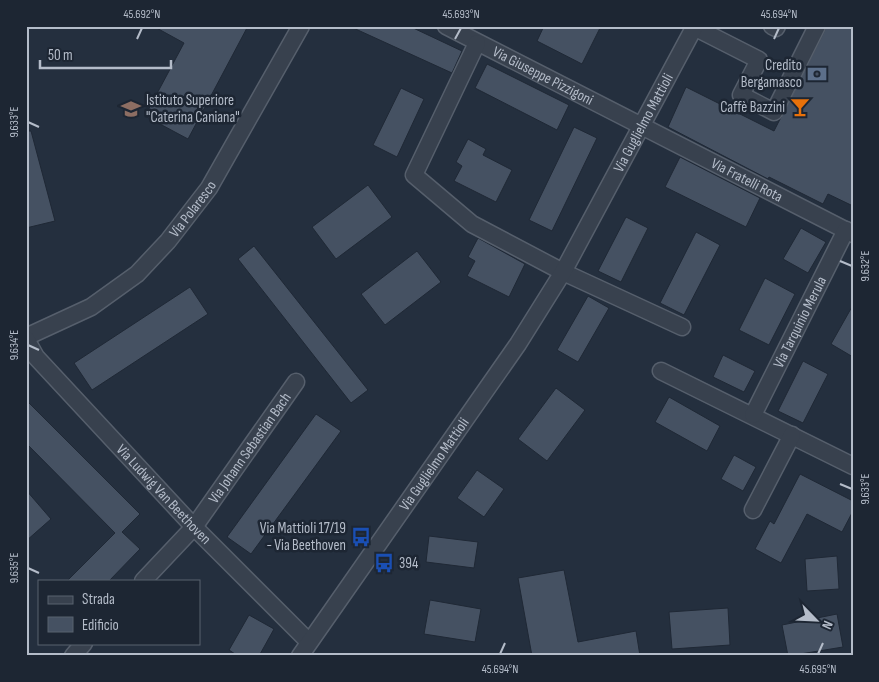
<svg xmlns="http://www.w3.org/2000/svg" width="879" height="682" font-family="'Sofia Sans Condensed',sans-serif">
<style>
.building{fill:#455162;stroke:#1f2835}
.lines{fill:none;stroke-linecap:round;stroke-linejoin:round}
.street-casing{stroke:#565f6c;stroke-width:19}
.street{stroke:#38414e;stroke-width:16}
.ticks{fill:none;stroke:#b4bcc9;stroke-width:2}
.labels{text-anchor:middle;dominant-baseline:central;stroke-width:5;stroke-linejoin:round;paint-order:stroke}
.poi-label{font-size:15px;fill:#b4bcc9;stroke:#1d2633;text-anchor:end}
.street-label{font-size:15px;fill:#b4bcc9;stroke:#1d2633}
.neatline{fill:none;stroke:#b4bcc9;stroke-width:2}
.ticks-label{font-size:12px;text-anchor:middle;fill:#b4bcc9}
</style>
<rect width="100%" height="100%" fill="#242f3e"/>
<g class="building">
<path d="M 153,26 L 248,26 L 188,139 L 145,116 L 184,43 Z"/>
<path d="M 349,26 L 409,26 L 462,51 L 452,73 Z"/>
<path d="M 544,26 L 601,26 L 582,64 L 537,41 Z"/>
<path d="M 827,26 L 847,26 L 853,29 L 853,206 L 828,194 L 823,204 L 769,177 L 768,179 L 668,127 L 686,87 L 774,131 Z"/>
<path d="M 487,64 L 569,105 L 557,130 L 475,88 Z"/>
<path d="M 401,88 L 424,99 L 397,157 L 373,145 Z"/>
<path d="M 574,127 L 597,138 L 552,231 L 529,220 Z"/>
<path d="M 26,131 L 31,131 L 55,221 L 26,228 Z"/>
<path d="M 468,139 L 486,149 L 483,155 L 512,170 L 496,202 L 454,181 L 462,166 L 456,162 Z"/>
<path d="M 680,157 L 760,198 L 746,227 L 665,187 Z"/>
<path d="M 368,185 L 392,217 L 336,259 L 312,227 Z"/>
<path d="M 626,217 L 648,228 L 621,282 L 598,271 Z"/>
<path d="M 801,228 L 826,242 L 808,273 L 783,259 Z"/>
<path d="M 696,232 L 720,245 L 684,315 L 660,303 Z"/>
<path d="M 478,238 L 525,264 L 509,297 L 467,276 L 475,261 L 468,257 Z"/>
<path d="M 254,246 L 368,390 L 351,403 L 238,259 Z"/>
<path d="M 417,251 L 441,282 L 385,325 L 361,294 Z"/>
<path d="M 765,278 L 795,294 L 769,345 L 739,330 Z"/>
<path d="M 190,287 L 208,314 L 92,390 L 74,363 Z"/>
<path d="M 588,296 L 609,308 L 578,362 L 557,350 Z"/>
<path d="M 853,305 L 853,357 L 831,344 Z"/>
<path d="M 723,355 L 755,371 L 744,392 L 713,377 Z"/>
<path d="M 803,361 L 828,374 L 803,423 L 778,411 Z"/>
<path d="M 556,388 L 585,410 L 547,461 L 518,439 Z"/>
<path d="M 669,397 L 720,426 L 707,451 L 655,422 Z"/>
<path d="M 26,400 L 140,514 L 122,532 L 140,549 L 109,581 L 67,581 L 115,533 L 26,443 Z"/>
<path d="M 316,414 L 341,431 L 251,554 L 227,537 Z"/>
<path d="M 734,455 L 756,467 L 743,491 L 721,479 Z"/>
<path d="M 477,470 L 504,489 L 484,517 L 457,498 Z"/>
<path d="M 800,474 L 853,501 L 853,511 L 842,532 L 807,514 L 781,563 L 755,549 L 770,521 L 774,524 Z"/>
<path d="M 26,490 L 51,519 L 26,541 Z"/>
<path d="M 429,536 L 478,542 L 474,568 L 426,562 Z"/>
<path d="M 837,556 L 839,589 L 807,591 L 805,559 Z"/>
<path d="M 564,570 L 578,642 L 636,631 L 640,656 L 532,656 L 518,578 Z"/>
<path d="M 430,600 L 481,609 L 475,642 L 424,634 Z"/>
<path d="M 728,608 L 730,645 L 672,649 L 669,612 Z"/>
<path d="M 837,614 L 843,647 L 788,656 L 782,625 Z"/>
<path d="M 249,615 L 274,629 L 259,656 L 238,656 L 229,650 Z"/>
</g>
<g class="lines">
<defs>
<g id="street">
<path id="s1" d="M 446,26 L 853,234"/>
<path d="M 772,26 L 776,28 L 777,26"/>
<path d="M 694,27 L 759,60 L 741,95 L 774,112 L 817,26"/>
<path d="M 477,43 L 414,175 L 472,224 L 563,272 L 682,327"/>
<path id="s2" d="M 26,337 L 91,307 L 137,274 L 168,241 L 209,188 L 301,26"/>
<path id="s3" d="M 26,339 L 36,357 L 194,527 L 309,642"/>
<path d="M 661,371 L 853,466"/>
<path id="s4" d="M 753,415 L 846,230"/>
<path d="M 753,510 L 792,435"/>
<path id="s5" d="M 143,581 L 194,527 L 296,382"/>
<path d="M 73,656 L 84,643"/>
<path id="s6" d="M 300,656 L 518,344 L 563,272 L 695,26"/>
</g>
</defs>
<use href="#street" class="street-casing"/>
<use href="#street" class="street"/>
</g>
<path class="ticks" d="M 137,39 L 142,28M 455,39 L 461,28M 774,39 L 779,28M 28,122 L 39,127M 840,261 L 852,266M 28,345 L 39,350M 840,484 L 852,489M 28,568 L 39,573M 500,654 L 505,643M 818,654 L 823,643"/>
<defs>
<symbol id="bank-bare" viewBox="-9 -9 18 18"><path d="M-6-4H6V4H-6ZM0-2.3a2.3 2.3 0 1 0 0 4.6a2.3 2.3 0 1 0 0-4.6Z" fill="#5c6f8a" stroke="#1d2633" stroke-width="2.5" paint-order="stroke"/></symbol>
<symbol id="bar-bare" viewBox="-9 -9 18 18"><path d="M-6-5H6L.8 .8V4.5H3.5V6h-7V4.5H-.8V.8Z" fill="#e8710a" stroke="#1d2633" stroke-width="2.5" paint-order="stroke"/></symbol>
<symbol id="school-bare" viewBox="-9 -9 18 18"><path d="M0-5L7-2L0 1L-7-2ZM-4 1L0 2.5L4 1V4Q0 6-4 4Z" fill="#8d6e63" stroke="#1d2633" stroke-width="2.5" paint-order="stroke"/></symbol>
<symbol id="bus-bare" viewBox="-9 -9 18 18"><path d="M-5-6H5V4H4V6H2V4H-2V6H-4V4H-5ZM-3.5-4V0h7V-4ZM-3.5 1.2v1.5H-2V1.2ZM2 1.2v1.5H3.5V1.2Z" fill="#1a4fb4" stroke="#1d2633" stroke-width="2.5" paint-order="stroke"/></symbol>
</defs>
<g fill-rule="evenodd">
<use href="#bank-bare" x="803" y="60" width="28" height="28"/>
<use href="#bar-bare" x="786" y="93" width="28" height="28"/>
<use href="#school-bare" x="117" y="95" width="28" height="28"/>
<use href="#bus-bare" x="347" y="523" width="28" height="28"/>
<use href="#bus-bare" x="370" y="549" width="28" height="28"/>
</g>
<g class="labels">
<g class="poi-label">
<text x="802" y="65">Credito<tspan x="802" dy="17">Bergamasco</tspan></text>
<text x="146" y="100" text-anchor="start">Istituto Superiore<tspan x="146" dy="17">"Caterina Caniana"</tspan></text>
<text x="785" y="107">Caffè Bazzini</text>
<text x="346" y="528">Via Mattioli 17/19<tspan x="346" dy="17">- Via Beethoven</tspan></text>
<text x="399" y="563" text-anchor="start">394</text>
</g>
<g class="street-label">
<text stroke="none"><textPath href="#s1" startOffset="109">Via Giuseppe Pizzigoni</textPath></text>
<text stroke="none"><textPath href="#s6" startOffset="635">Via Guglielmo Mattioli</textPath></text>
<text stroke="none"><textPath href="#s1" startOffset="338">Via Fratelli Rota</textPath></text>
<text stroke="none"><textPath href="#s2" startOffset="214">Via Polaresco</textPath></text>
<text stroke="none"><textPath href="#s4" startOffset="104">Via Tarquinio Merula</textPath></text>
<text stroke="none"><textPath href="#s5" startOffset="171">Via Johann Sebastian Bach</textPath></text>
<text stroke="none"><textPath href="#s6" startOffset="234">Via Guglielmo Mattioli</textPath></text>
<text stroke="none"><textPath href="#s3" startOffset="208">Via Ludwig Van Beethoven</textPath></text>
</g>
</g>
<rect width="879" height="682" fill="none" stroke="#1d2633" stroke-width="55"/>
<rect x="38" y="580" width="162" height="65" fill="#1d2633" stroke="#59626f"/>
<rect x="48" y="596" width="25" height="8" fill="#38414e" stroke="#59626f"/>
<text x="82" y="604" font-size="15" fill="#b4bcc9">Strada</text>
<rect x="48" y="617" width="25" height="15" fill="#455162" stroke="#59626f"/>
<text x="82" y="630" font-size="15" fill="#b4bcc9">Edificio</text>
<g transform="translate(816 620) rotate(114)" stroke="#1d2633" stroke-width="4" paint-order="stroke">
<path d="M0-4L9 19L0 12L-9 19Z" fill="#b4bcc9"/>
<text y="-8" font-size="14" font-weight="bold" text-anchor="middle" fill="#b4bcc9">N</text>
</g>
<path d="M40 60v8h131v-8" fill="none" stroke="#b4bcc9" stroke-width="2.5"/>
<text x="48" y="60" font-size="15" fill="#b4bcc9" stroke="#1d2633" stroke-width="4" paint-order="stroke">50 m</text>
<rect x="28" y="28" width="824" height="626" class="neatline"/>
<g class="ticks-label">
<text x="142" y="18">45.692°N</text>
<text x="461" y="18">45.693°N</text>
<text x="779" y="18">45.694°N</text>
<text transform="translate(14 122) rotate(-90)" y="4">9.633°E</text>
<text transform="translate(865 266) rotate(-90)" y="4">9.632°E</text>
<text transform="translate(14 345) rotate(-90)" y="4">9.634°E</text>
<text transform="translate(865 489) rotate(-90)" y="4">9.633°E</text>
<text transform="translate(14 568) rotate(-90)" y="4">9.635°E</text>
<text x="500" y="673">45.694°N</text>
<text x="818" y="673">45.695°N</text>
</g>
</svg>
